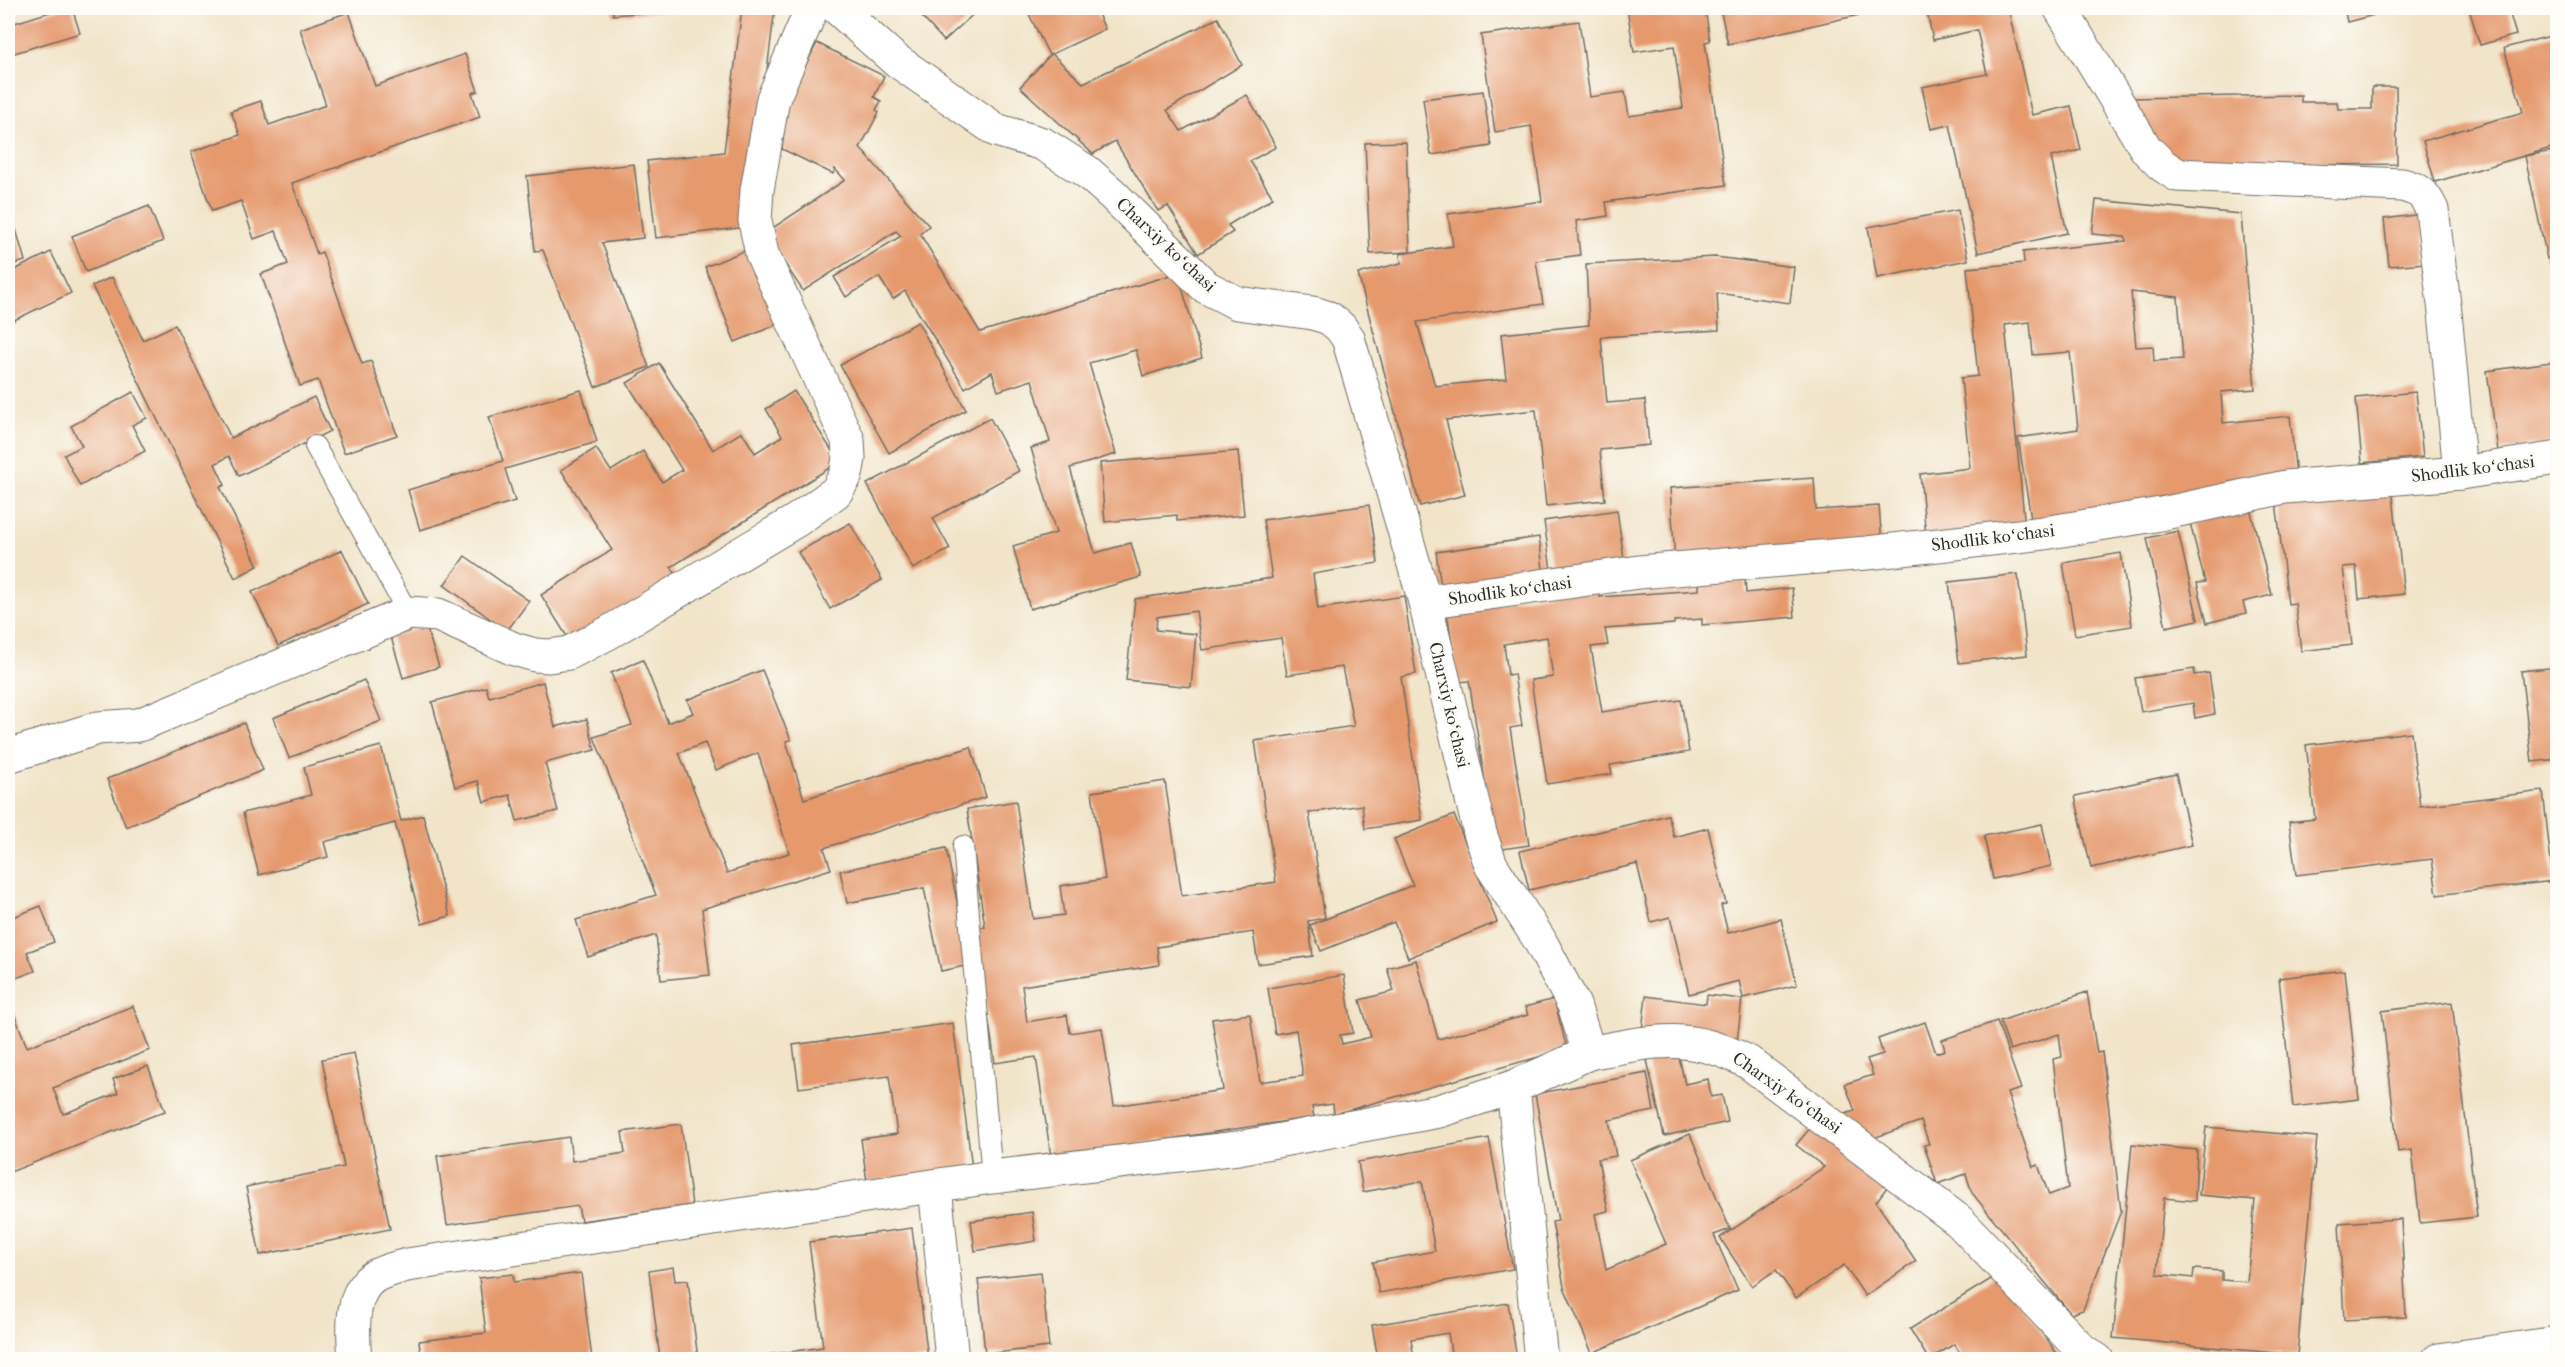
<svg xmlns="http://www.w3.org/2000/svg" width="2565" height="1367" font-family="'IM FELL French Canon',serif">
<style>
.building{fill:#e5996d;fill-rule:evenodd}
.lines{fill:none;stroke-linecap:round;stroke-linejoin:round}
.lane-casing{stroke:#706c62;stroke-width:22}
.street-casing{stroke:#706c62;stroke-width:35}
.lane{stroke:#fff;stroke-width:20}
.street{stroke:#fff;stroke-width:33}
.labels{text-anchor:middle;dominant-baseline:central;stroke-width:6;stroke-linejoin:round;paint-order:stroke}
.street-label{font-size:18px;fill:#2b2b2b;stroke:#fdfcf7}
</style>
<rect width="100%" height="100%" fill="#fdfcf7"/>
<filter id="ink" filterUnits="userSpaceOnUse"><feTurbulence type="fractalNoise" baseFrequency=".0167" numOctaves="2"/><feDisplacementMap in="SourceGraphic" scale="12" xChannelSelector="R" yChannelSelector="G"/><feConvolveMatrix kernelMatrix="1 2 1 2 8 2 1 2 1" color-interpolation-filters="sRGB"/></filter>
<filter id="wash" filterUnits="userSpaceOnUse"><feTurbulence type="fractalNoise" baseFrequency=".008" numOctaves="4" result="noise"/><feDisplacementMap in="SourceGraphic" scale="24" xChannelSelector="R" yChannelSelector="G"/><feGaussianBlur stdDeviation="1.35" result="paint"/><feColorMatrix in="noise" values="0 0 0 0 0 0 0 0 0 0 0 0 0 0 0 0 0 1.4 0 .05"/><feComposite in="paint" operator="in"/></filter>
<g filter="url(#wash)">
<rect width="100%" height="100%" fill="#f1e4c9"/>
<g id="blocks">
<g class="building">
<path d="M 63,8 L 72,8 L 80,33 L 8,55 L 8,25 Z"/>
<path d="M 613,8 L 689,8 L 689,9 L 613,15 Z"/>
<path d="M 742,8 L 775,8 L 747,227 L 656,238 L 647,161 L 724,152 Z"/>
<path d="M 929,8 L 980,8 L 944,41 L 921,16 Z"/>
<path d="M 1026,8 L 1095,8 L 1105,29 L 1052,54 L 1083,83 L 1218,18 L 1242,65 L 1167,110 L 1181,131 L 1247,95 L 1276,147 L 1250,161 L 1273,198 L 1228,225 L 1233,232 L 1198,254 L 1168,206 L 1158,211 L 1115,141 L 1093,154 L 1020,87 L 1051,54 L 1049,55 Z"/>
<path d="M 1627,8 L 1705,8 L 1710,41 L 1705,42 L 1726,185 L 1606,202 L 1608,216 L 1576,221 L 1580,255 L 1536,261 L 1543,304 L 1417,322 L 1435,386 L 1506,379 L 1501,334 L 1589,325 L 1586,264 L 1715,257 L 1794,267 L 1790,303 L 1717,293 L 1719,330 L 1601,337 L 1607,403 L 1645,400 L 1649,445 L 1600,450 L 1605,500 L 1546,506 L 1536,410 L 1446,420 L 1465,495 L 1420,506 L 1358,274 L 1401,263 L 1400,254 L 1453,246 L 1448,214 L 1542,201 L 1531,126 L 1495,132 L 1481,35 L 1579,21 L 1590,97 L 1625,92 L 1629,116 L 1683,108 L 1674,46 L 1634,52 Z"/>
<path d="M 1720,8 L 1891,8 L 1728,44 Z"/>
<path d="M 1926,8 L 2008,8 L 2032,115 L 2071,106 L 2081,150 L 2051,157 L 2067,233 L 1978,253 L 1950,125 L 1931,129 L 1922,87 L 1987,74 L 1977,30 L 1933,40 Z"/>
<path d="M 2344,8 L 2372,8 L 2374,15 L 2347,22 Z"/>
<path d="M 2475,8 L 2508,8 L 2516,35 L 2480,45 L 2469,9 Z"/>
<path d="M 349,12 L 375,86 L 465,54 L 478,91 L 472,93 L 480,117 L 292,183 L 317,254 L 322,252 L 362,364 L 371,361 L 397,435 L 344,453 L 318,380 L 300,386 L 261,274 L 288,264 L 276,231 L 254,239 L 241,201 L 212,211 L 191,152 L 240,135 L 231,111 L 261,101 L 269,125 L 326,105 L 300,29 Z"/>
<path d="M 2558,34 L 2558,146 L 2435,182 L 2423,141 L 2523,112 L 2504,48 Z"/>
<path d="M 817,43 L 884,76 L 874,97 L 881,101 L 876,110 L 879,112 L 860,148 L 929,226 L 920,234 L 980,332 L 1178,273 L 1202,358 L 1143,376 L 1136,350 L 1089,363 L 1116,454 L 1070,468 L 1095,553 L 1131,543 L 1141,577 L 1030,609 L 1013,546 L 1056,533 L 1031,448 L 1050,442 L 1032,380 L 998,391 L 992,372 L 965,388 L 905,291 L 893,299 L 879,277 L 846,297 L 834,277 L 901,236 L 896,231 L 803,291 L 777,252 L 771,229 L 845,180 L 835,169 L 833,174 L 782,149 L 787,101 Z"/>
<path d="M 2372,87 L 2396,87 L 2397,164 L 2171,167 L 2131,98 L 2301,95 L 2301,102 L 2337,102 L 2338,109 L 2372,109 Z"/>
<path d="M 1483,91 L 1491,146 L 1431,155 L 1423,99 Z"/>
<path d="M 1406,142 L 1410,252 L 1370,254 L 1365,143 Z"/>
<path d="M 2558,150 L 2558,257 L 2547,259 L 2525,156 Z"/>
<path d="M 634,164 L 643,238 L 602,243 L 649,367 L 595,387 L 543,250 L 535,251 L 527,176 Z"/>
<path d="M 2096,200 L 2241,214 L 2255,389 L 2221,392 L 2223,423 L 2290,416 L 2296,475 L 2228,482 L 2228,491 L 2159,497 L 2160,506 L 2032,525 L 2018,438 L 2078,429 L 2070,352 L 2033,355 L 2030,322 L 2005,325 L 2025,527 L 1926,536 L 1920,474 L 1970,468 L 1961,378 L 1978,376 L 1967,268 L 2024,263 L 2023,252 L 2126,241 L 2125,237 L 2092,234 ZM 2131,292 L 2178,297 L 2183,359 L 2154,361 L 2153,346 L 2136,347 Z"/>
<path d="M 8,201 L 25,261 L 8,266 Z"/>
<path d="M 149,206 L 163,241 L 86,272 L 72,236 Z"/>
<path d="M 1958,210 L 1968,260 L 1877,278 L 1868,227 Z"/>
<path d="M 2422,214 L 2426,263 L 2389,266 L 2384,219 Z"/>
<path d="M 751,248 L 781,323 L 735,342 L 705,267 Z"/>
<path d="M 51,252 L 71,293 L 8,323 L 8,273 Z"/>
<path d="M 112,277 L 143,340 L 175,325 L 231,438 L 314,397 L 330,431 L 239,476 L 229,456 L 215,464 L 225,485 L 220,487 L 258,566 L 235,578 L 92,286 Z"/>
<path d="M 918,322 L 966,410 L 889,453 L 840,365 Z"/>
<path d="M 2558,361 L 2558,442 L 2498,451 L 2487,371 Z"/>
<path d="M 659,363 L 713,450 L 742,432 L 755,453 L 782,436 L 766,409 L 794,391 L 839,462 L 671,567 L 677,576 L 571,643 L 541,595 L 612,550 L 561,470 L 596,448 L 611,471 L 643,451 L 662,482 L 682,470 L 627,383 Z"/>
<path d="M 581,390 L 597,442 L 505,469 L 515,501 L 420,530 L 408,490 L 503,461 L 489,417 Z"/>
<path d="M 133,392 L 147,418 L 132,425 L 145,451 L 80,486 L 64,455 L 82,446 L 71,426 Z"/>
<path d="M 2416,392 L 2423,457 L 2362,463 L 2356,398 Z"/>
<path d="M 990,418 L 1019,471 L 933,518 L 950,549 L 913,569 L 867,484 Z"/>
<path d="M 1238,451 L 1244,515 L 1177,521 L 1177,515 L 1105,522 L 1100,463 Z"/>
<path d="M 1814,478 L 1816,510 L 1879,506 L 1882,544 L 1675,559 L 1670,488 Z"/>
<path d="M 2392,487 L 2404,594 L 2359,599 L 2356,566 L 2343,567 L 2352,645 L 2301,651 L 2295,603 L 2288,604 L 2276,501 Z"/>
<path d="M 1369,505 L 1378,563 L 1313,574 L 1318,609 L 1404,596 L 1416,674 L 1401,677 L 1422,820 L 1365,829 L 1362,805 L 1309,813 L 1325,918 L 1308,921 L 1313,956 L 1258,964 L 1253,932 L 1157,947 L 1159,965 L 1022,986 L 1027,1022 L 1067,1015 L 1070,1033 L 1102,1028 L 1114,1106 L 1223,1090 L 1212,1019 L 1250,1014 L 1260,1082 L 1303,1076 L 1296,1030 L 1275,1034 L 1268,988 L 1344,975 L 1353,1033 L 1340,1035 L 1342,1044 L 1371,1037 L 1360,1000 L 1394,991 L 1387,968 L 1416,960 L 1438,1039 L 1528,1015 L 1525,1007 L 1554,999 L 1567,1049 L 1334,1114 L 1333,1104 L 1312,1107 L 1314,1117 L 1051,1157 L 1036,1057 L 995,1063 L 975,928 L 985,927 L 967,809 L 1016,801 L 1033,919 L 1064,915 L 1060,886 L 1105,879 L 1092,792 L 1165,781 L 1182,896 L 1276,882 L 1255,741 L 1354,726 L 1342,667 L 1287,675 L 1281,638 L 1202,650 L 1196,611 L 1157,617 L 1156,630 L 1196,634 L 1191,687 L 1126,680 L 1135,599 L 1272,578 L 1263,520 Z"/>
<path d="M 2250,508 L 2272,595 L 2243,602 L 2246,613 L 2207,623 L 2197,583 L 2205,582 L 2190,523 Z"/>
<path d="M 1617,510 L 1625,567 L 1552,577 L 1544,521 Z"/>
<path d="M 850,523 L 882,580 L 830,609 L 798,552 Z"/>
<path d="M 2178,531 L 2198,620 L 2166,627 L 2147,538 Z"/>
<path d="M 1539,537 L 1544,578 L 1442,593 L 1436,552 Z"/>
<path d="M 342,550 L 368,604 L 278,646 L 252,592 Z"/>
<path d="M 2121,553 L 2132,626 L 2075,635 L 2063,563 Z"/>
<path d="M 465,556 L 529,601 L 507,631 L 444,585 Z"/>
<path d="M 2018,574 L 2027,655 L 1959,663 L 1949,582 Z"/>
<path d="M 1745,578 L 1746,593 L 1792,588 L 1795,617 L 1702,625 L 1702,619 L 1674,621 L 1674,624 L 1605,629 L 1608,645 L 1591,647 L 1602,712 L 1681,700 L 1689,752 L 1610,765 L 1612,774 L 1547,784 L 1531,680 L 1553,677 L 1547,637 L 1504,644 L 1508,675 L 1514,674 L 1522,726 L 1510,728 L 1529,845 L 1496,850 L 1469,681 L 1458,682 L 1447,611 L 1599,586 L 1600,597 L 1699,590 L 1699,582 Z"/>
<path d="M 426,626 L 439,667 L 403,678 L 391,637 Z"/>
<path d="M 643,660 L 668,723 L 693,713 L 687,700 L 762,670 L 791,740 L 786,741 L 804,799 L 971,747 L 986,797 L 824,848 L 831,869 L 702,909 L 710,975 L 661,980 L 656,935 L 588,957 L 576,920 L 656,895 L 594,737 L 632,725 L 611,673 ZM 705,743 L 716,770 L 758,753 L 789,853 L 727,873 L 679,753 Z"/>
<path d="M 2558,667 L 2558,759 L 2532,762 L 2521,671 Z"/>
<path d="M 2194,669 L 2194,675 L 2209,673 L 2215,714 L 2195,718 L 2193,703 L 2141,712 L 2135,678 Z"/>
<path d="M 364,680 L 381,721 L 289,758 L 273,718 Z"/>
<path d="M 543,682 L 555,727 L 587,719 L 595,750 L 545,763 L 558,811 L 517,821 L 510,795 L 484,802 L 478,781 L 455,787 L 432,702 L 486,687 L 489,697 Z"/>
<path d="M 244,723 L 263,770 L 126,827 L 107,779 Z"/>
<path d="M 2411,732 L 2420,806 L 2543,791 L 2553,881 L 2437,895 L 2432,859 L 2296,875 L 2289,822 L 2315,819 L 2306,745 Z"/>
<path d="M 381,746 L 401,821 L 423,815 L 450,916 L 422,924 L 395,823 L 324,842 L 328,857 L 259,875 L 243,813 L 311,795 L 304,767 Z"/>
<path d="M 2176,774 L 2192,845 L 2091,868 L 2075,796 Z"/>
<path d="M 1454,815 L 1497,922 L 1408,958 L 1394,922 L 1321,951 L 1310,925 L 1413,885 L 1394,839 Z"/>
<path d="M 1668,815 L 1674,837 L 1708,828 L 1726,904 L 1721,905 L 1728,933 L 1781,919 L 1797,985 L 1743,998 L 1739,981 L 1689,994 L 1670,917 L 1651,922 L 1637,864 L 1529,890 L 1520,851 Z"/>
<path d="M 2042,824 L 2051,866 L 1993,879 L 1984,836 Z"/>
<path d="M 946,848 L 970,965 L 941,971 L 924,888 L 847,903 L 840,871 Z"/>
<path d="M 2558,900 L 2558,945 L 2556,945 L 2551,901 Z"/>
<path d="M 41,906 L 54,942 L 27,952 L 35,971 L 8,981 L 8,919 Z"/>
<path d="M 2345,970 L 2359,1099 L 2293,1107 L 2279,978 Z"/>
<path d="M 2087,992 L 2097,1053 L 2102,1052 L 2121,1211 L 2083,1310 L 2071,1314 L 1972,1193 L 1966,1174 L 1937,1184 L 1924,1145 L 1929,1144 L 1921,1121 L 1871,1139 L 1844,1114 L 1855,1111 L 1845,1084 L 1873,1075 L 1867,1059 L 1883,1054 L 1878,1039 L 1925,1022 L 1936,1053 L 1945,1050 L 1942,1040 L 1997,1021 L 2021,1089 L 2007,1093 L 2033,1167 L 2038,1165 L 2049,1195 L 2068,1188 L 2053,1059 L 2062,1057 L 2059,1034 L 2010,1050 L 2000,1021 Z"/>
<path d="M 1707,995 L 1742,999 L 1737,1042 L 1642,1030 L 1646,996 L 1706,1004 Z"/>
<path d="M 8,998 L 27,1047 L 133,1006 L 150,1050 L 53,1088 L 63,1114 L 118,1093 L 113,1079 L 148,1066 L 165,1111 L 8,1173 Z"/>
<path d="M 2452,1002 L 2477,1217 L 2420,1223 L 2412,1150 L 2398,1152 L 2382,1011 Z"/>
<path d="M 953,1023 L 972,1168 L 867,1182 L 861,1139 L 897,1134 L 889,1076 L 799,1088 L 793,1045 Z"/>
<path d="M 354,1053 L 390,1229 L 260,1255 L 246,1187 L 344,1167 L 322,1059 Z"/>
<path d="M 1678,1053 L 1685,1084 L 1708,1079 L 1711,1097 L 1722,1095 L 1728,1122 L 1664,1136 L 1647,1060 Z"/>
<path d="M 1647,1073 L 1654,1111 L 1609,1120 L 1616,1156 L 1598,1159 L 1608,1211 L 1595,1214 L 1606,1270 L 1666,1244 L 1630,1160 L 1690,1134 L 1730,1229 L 1714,1235 L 1738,1290 L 1592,1353 L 1564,1287 L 1552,1222 L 1558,1221 L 1535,1094 Z"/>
<path d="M 681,1124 L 692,1205 L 581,1221 L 578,1206 L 447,1225 L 437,1156 L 569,1137 L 572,1161 L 625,1153 L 622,1132 Z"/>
<path d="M 1811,1127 L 1887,1187 L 1876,1202 L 1916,1261 L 1865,1296 L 1844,1265 L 1796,1298 L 1776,1270 L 1752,1286 L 1720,1238 L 1824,1167 L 1796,1145 Z"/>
<path d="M 2206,1127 L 2317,1137 L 2297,1355 L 2113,1338 L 2132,1144 L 2197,1150 L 2195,1201 L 2164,1198 L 2157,1274 L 2193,1278 L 2194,1269 L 2222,1271 L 2222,1280 L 2247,1282 L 2255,1200 L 2199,1195 Z"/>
<path d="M 1489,1138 L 1513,1269 L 1379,1293 L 1373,1262 L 1435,1251 L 1422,1181 L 1363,1192 L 1358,1162 Z"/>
<path d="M 1032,1212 L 1036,1241 L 975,1251 L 971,1221 Z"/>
<path d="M 2401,1219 L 2406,1317 L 2344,1320 L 2339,1223 Z"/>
<path d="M 912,1228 L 928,1359 L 737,1359 L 823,1347 L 809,1242 Z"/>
<path d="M 673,1267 L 675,1281 L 688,1280 L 698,1359 L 660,1359 L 649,1271 Z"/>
<path d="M 1041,1272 L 1049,1347 L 985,1354 L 978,1279 Z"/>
<path d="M 581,1273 L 592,1359 L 421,1359 L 419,1341 L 486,1333 L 479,1278 L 513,1274 L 514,1282 Z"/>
<path d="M 1999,1274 L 2061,1359 L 1964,1359 L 1954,1344 L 1929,1360 L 1910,1329 Z"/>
<path d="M 1508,1303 L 1517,1359 L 1452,1359 L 1448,1333 L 1411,1339 L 1414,1359 L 1378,1359 L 1372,1325 Z"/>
</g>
</g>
</g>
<g filter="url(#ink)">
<use href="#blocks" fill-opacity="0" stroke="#706c62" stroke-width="1.5"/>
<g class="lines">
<defs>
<g id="lane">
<path d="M 315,446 L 408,613"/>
<path d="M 963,846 L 992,1177"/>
</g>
<g id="street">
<path d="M 837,8 L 893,58 L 996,130 L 1043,144 L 1087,172 L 1112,194 L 1206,287 L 1237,303 L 1313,313 L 1329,318 L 1340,327 L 1348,338 L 1425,602 L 1480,833 L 1491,865 L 1539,939 L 1574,1005 L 1589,1053 C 1652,1041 1688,1031 1748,1062 L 1959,1221 L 2082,1350 L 2097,1360"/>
<path d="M 2060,8 L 2146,149 L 2162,165 L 2177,175 L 2402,185 C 2421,190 2424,193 2432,210 L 2445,312 L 2460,473"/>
<path d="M 1425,602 L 1639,572 L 1867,553 L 2044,533 L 2161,514 L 2285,487 L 2460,473 L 2558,458"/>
<path d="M 8,756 L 98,728 L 139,725 L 408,613 L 438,615 L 514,649 L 535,655 L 549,656 L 569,653 L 608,633 L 797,520 L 836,492 L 846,475 L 849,458 L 848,440 L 762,254 L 755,221 L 757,190 L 773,99 L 812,8"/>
<path d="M 935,1186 L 952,1360"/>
<path d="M 355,1360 C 353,1333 349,1292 375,1276 C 384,1271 397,1268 407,1265 L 992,1177 L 1238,1148 L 1439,1111 L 1513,1087"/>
<path d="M 1541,1360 L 1513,1087 L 1589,1053"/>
<path d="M 2438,1360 L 2558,1343"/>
</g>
</defs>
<use href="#lane" class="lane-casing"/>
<use href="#street" class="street-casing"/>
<use href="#lane" class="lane"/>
<use href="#street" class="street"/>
</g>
</g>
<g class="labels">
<g class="street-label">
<text transform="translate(1166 245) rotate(43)">Charxiy koʻchasi</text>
<text transform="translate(2473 469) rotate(-7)">Shodlik koʻchasi</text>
<text transform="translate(1993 538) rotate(-7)">Shodlik koʻchasi</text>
<text transform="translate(1510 591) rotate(-8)">Shodlik koʻchasi</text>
<text transform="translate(1449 705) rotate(77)">Charxiy koʻchasi</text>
<text transform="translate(1787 1093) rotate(35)">Charxiy koʻchasi</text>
</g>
</g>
<rect width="2565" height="1367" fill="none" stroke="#fdfcf7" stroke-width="30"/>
</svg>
